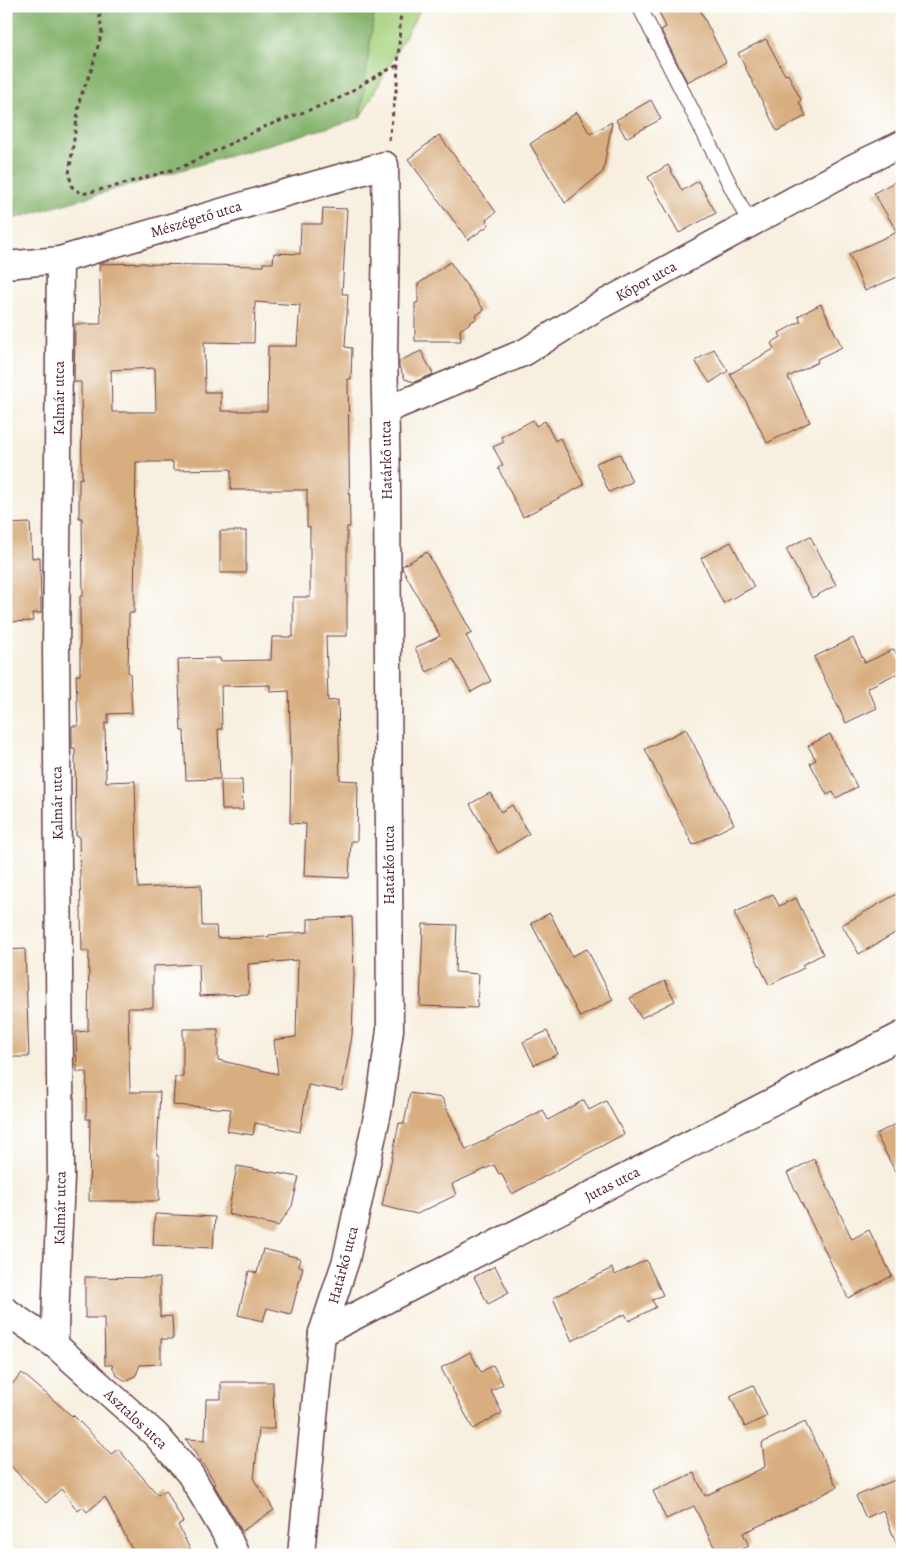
<svg xmlns="http://www.w3.org/2000/svg" width="908" height="1561" font-family="Alegreya,serif">
<style>
.green{fill:#a5d17d;stroke:#787854}
.forest{fill:#84b36c;stroke:#67694c}
.building{fill:#d8ae80;fill-rule:evenodd}
.lines{fill:none;stroke-linecap:round;stroke-linejoin:round}
.lane-casing{stroke:#643e46;stroke-width:16}
.street-casing{stroke:#643e46;stroke-width:29}
.path{stroke:#643e46;stroke-width:3;stroke-dasharray:4 4;stroke-linecap:butt}
.lane{stroke:#fff;stroke-width:14}
.street{stroke:#fff;stroke-width:26}
.labels{text-anchor:middle;dominant-baseline:central;stroke-width:4.5;stroke-linejoin:round;paint-order:stroke}
.street-label{font-size:15px;fill:#4a1f2b;stroke:#fff}
</style>
<rect width="100%" height="100%" fill="#fff"/>
<filter id="ink" filterUnits="userSpaceOnUse"><feTurbulence type="fractalNoise" baseFrequency=".02" numOctaves="2"/><feDisplacementMap in="SourceGraphic" scale="10" xChannelSelector="R" yChannelSelector="G"/><feConvolveMatrix kernelMatrix="1 2 1 2 8 2 1 2 1" color-interpolation-filters="sRGB"/></filter>
<filter id="wash" filterUnits="userSpaceOnUse"><feTurbulence type="fractalNoise" baseFrequency=".0096" numOctaves="4" result="noise"/><feDisplacementMap in="SourceGraphic" scale="20" xChannelSelector="R" yChannelSelector="G"/><feGaussianBlur stdDeviation="1.12" result="paint"/><feColorMatrix in="noise" values="0 0 0 0 0 0 0 0 0 0 0 0 0 0 0 0 0 1.4 0 .05"/><feComposite in="paint" operator="in"/></filter>
<g filter="url(#wash)">
<rect width="100%" height="100%" fill="#f7efdf"/>
<path class="green" d="M 375,6 L 422,6 L 360,118 Z"/>
<path class="forest" d="M 6,6 L 375,6 L 360,118 L 6,221 Z"/>
<g id="blocks">
<g class="building">
<path d="M 656,6 L 698,6 L 726,62 L 687,82 L 661,30 L 666,27 Z"/>
<path d="M 766,39 L 785,75 L 788,74 L 801,100 L 799,102 L 806,116 L 777,131 L 738,53 Z"/>
<path d="M 651,100 L 661,119 L 626,138 L 616,120 Z"/>
<path d="M 577,112 L 590,134 L 612,122 L 603,172 L 565,203 L 530,144 Z"/>
<path d="M 439,135 L 496,212 L 486,220 L 489,225 L 468,240 L 408,159 Z"/>
<path d="M 668,165 L 682,191 L 698,181 L 716,213 L 679,233 L 648,177 Z"/>
<path d="M 902,178 L 902,275 L 865,291 L 849,254 L 897,232 L 874,193 Z"/>
<path d="M 323,208 L 347,209 L 342,294 L 348,294 L 345,347 L 352,348 L 351,379 L 348,379 L 350,527 L 347,527 L 347,636 L 326,636 L 328,701 L 338,700 L 340,780 L 358,781 L 357,841 L 351,841 L 349,878 L 304,876 L 306,824 L 290,823 L 291,759 L 289,691 L 270,692 L 270,685 L 221,686 L 222,729 L 218,729 L 220,779 L 186,780 L 184,731 L 181,731 L 178,659 L 220,658 L 220,661 L 271,660 L 272,637 L 293,637 L 293,597 L 310,597 L 310,527 L 307,527 L 307,490 L 231,490 L 231,469 L 173,470 L 173,462 L 136,462 L 134,613 L 129,613 L 128,673 L 130,673 L 132,713 L 108,714 L 108,723 L 105,723 L 106,782 L 135,781 L 138,888 L 201,885 L 202,926 L 216,926 L 217,938 L 269,937 L 269,935 L 308,932 L 308,919 L 352,917 L 354,976 L 352,1036 L 342,1091 L 308,1085 L 300,1132 L 255,1123 L 253,1135 L 227,1131 L 231,1109 L 173,1105 L 175,1077 L 183,1077 L 183,1029 L 218,1029 L 218,1060 L 278,1074 L 274,1040 L 296,1037 L 298,960 L 248,964 L 249,994 L 219,995 L 200,996 L 199,964 L 153,966 L 153,1008 L 128,1008 L 130,1092 L 160,1092 L 157,1155 L 159,1155 L 159,1201 L 89,1201 L 90,1119 L 86,1119 L 87,1072 L 77,1072 L 76,1032 L 88,1031 L 89,951 L 82,951 L 79,836 L 76,836 L 75,748 L 72,748 L 72,726 L 78,726 L 76,675 L 80,675 L 80,596 L 83,596 L 82,518 L 79,518 L 79,478 L 82,479 L 81,382 L 74,382 L 75,324 L 101,324 L 99,264 L 146,263 L 146,264 L 263,266 L 263,263 L 273,263 L 274,253 L 300,254 L 301,224 L 322,224 ZM 255,302 L 300,305 L 297,346 L 268,346 L 267,411 L 221,411 L 221,392 L 205,392 L 204,342 L 254,343 ZM 155,368 L 156,412 L 112,412 L 111,370 Z"/>
<path d="M 450,262 L 484,310 L 475,316 L 477,318 L 460,330 L 461,341 L 415,341 L 415,303 L 418,303 L 418,284 Z"/>
<path d="M 821,304 L 842,347 L 817,359 L 818,362 L 788,377 L 810,422 L 767,443 L 746,401 L 730,374 L 774,349 L 771,343 L 781,337 L 779,333 L 801,321 L 798,316 Z"/>
<path d="M 714,349 L 728,371 L 710,383 L 695,361 Z"/>
<path d="M 421,351 L 433,374 L 414,382 L 405,379 L 399,366 L 399,361 Z"/>
<path d="M 533,420 L 536,426 L 545,421 L 555,441 L 560,438 L 584,485 L 523,517 L 498,468 L 503,465 L 493,447 L 504,442 L 501,437 Z"/>
<path d="M 620,454 L 632,482 L 609,492 L 596,463 Z"/>
<path d="M 30,523 L 32,558 L 40,557 L 41,613 L 32,613 L 33,621 L 6,622 L 6,524 Z"/>
<rect x="220" y="531" width="26" height="42"/>
<path d="M 810,536 L 836,585 L 812,598 L 786,549 Z"/>
<path d="M 731,542 L 754,587 L 723,603 L 701,558 Z"/>
<path d="M 427,552 L 472,633 L 466,636 L 491,681 L 471,692 L 453,659 L 427,672 L 415,648 L 440,636 L 402,568 L 402,566 Z"/>
<path d="M 853,638 L 865,663 L 894,649 L 902,666 L 902,671 L 867,688 L 877,708 L 846,723 L 814,657 Z"/>
<path d="M 686,729 L 734,824 L 693,845 L 645,749 Z"/>
<path d="M 830,734 L 857,787 L 836,798 L 833,792 L 827,795 L 810,763 L 816,760 L 808,746 Z"/>
<path d="M 221,780 L 242,780 L 243,810 L 222,810 Z"/>
<path d="M 490,793 L 501,812 L 512,805 L 529,834 L 498,853 L 470,804 Z"/>
<path d="M 902,891 L 902,929 L 859,954 L 842,925 Z"/>
<path d="M 773,894 L 779,906 L 796,898 L 823,954 L 802,965 L 804,968 L 769,985 L 734,913 Z"/>
<path d="M 550,913 L 572,956 L 587,949 L 613,1000 L 580,1017 L 531,923 Z"/>
<path d="M 423,924 L 457,925 L 455,972 L 479,974 L 477,1008 L 420,1006 Z"/>
<path d="M 25,949 L 29,1057 L 6,1057 L 6,950 Z"/>
<path d="M 665,981 L 675,1001 L 641,1018 L 630,998 Z"/>
<path d="M 547,1031 L 558,1054 L 534,1065 L 523,1042 Z"/>
<path d="M 410,1093 L 442,1098 L 466,1150 L 543,1110 L 548,1120 L 584,1100 L 589,1110 L 606,1101 L 624,1134 L 512,1194 L 501,1173 L 499,1174 L 494,1165 L 452,1184 L 456,1195 L 417,1214 L 382,1206 L 399,1123 L 404,1124 Z"/>
<path d="M 902,1121 L 902,1185 L 876,1134 Z"/>
<path d="M 814,1159 L 852,1239 L 869,1230 L 892,1276 L 848,1298 L 787,1173 Z"/>
<path d="M 237,1166 L 299,1177 L 292,1206 L 278,1226 L 228,1214 Z"/>
<path d="M 155,1214 L 215,1217 L 213,1248 L 153,1245 Z"/>
<path d="M 263,1249 L 300,1258 L 298,1266 L 303,1267 L 291,1314 L 267,1308 L 263,1321 L 238,1315 L 249,1271 L 257,1273 Z"/>
<path d="M 646,1260 L 663,1295 L 652,1300 L 656,1307 L 629,1321 L 625,1314 L 572,1341 L 553,1298 L 612,1268 L 615,1275 Z"/>
<path d="M 495,1266 L 509,1293 L 488,1304 L 474,1277 Z"/>
<path d="M 85,1277 L 160,1278 L 160,1317 L 172,1316 L 173,1339 L 161,1339 L 161,1364 L 140,1365 L 136,1375 L 126,1381 L 116,1375 L 112,1365 L 105,1365 L 104,1318 L 85,1318 Z"/>
<path d="M 470,1352 L 481,1372 L 493,1365 L 503,1384 L 491,1391 L 502,1413 L 473,1429 L 441,1368 Z"/>
<path d="M 22,1373 L 72,1416 L 73,1415 L 111,1454 L 118,1449 L 158,1495 L 166,1490 L 183,1522 L 178,1525 L 193,1555 L 135,1555 L 105,1497 L 87,1512 L 83,1507 L 78,1511 L 61,1489 L 46,1503 L 6,1461 L 6,1391 Z"/>
<path d="M 221,1382 L 273,1382 L 274,1429 L 259,1429 L 254,1480 L 274,1510 L 242,1531 L 214,1485 L 216,1484 L 186,1439 L 205,1440 L 206,1399 L 221,1399 Z"/>
<path d="M 753,1385 L 767,1416 L 745,1427 L 730,1396 Z"/>
<path d="M 805,1422 L 837,1487 L 791,1511 L 743,1533 L 749,1546 L 731,1555 L 718,1555 L 694,1506 L 666,1519 L 653,1491 L 694,1473 L 705,1496 L 765,1467 L 762,1443 Z"/>
<path d="M 902,1477 L 902,1554 L 901,1555 L 883,1510 L 866,1518 L 856,1496 Z"/>
</g>
</g>
</g>
<g filter="url(#ink)">
<use href="#blocks" fill-opacity="0" stroke="#643e46" stroke-width="1"/>
<g class="lines">
<defs>
<path id="lane" d="M 639,6 L 750,224"/>
<g id="street">
<path d="M 6,265 L 60,260 L 278,195 L 385,165 L 386,229 L 384,354 L 387,480 L 390,1030 L 379,1107 L 346,1260 L 322,1333 L 301,1555"/>
<path d="M 386,410 L 525,352 L 594,309 L 856,166 L 902,144"/>
<path d="M 6,1311 L 55,1345 L 156,1435 L 190,1474 L 227,1536 L 236,1555"/>
<path d="M 322,1333 L 902,1035"/>
<path d="M 55,1345 C 55,1289 59,1233 61,1177 L 56,649 L 60,260"/>
</g>
</defs>
<use href="#lane" class="lane-casing"/>
<use href="#street" class="street-casing"/>
<g class="path">
<path d="M 98,6 L 102,32 L 91,71 L 80,98 L 69,174 L 72,187 L 82,194 L 116,186 L 182,167 L 264,127 L 336,100 L 376,76 L 398,65"/>
<path d="M 389,140 L 397,84 L 401,6"/>
</g>
<use href="#lane" class="lane"/>
<use href="#street" class="street"/>
</g>
</g>
<g class="labels">
<g class="street-label">
<text transform="translate(196 219) rotate(-17)">Mészégető utca</text>
<text transform="translate(646 281) rotate(-29)">Kőpor utca</text>
<text transform="translate(59 398) rotate(-90)">Kalmár utca</text>
<text transform="translate(386 460) rotate(-91)">Határkő utca</text>
<text transform="translate(57 803) rotate(-91)">Kalmár utca</text>
<text transform="translate(389 865) rotate(-90)">Határkő utca</text>
<text transform="translate(612 1184) rotate(-27)">Jutas utca</text>
<text transform="translate(60 1208) rotate(-89)">Kalmár utca</text>
<text transform="translate(343 1265) rotate(-75)">Határkő utca</text>
<text transform="translate(136 1419) rotate(43)">Asztalos utca</text>
</g>
</g>
<rect width="908" height="1561" fill="none" stroke="#fff" stroke-width="25"/>
</svg>
